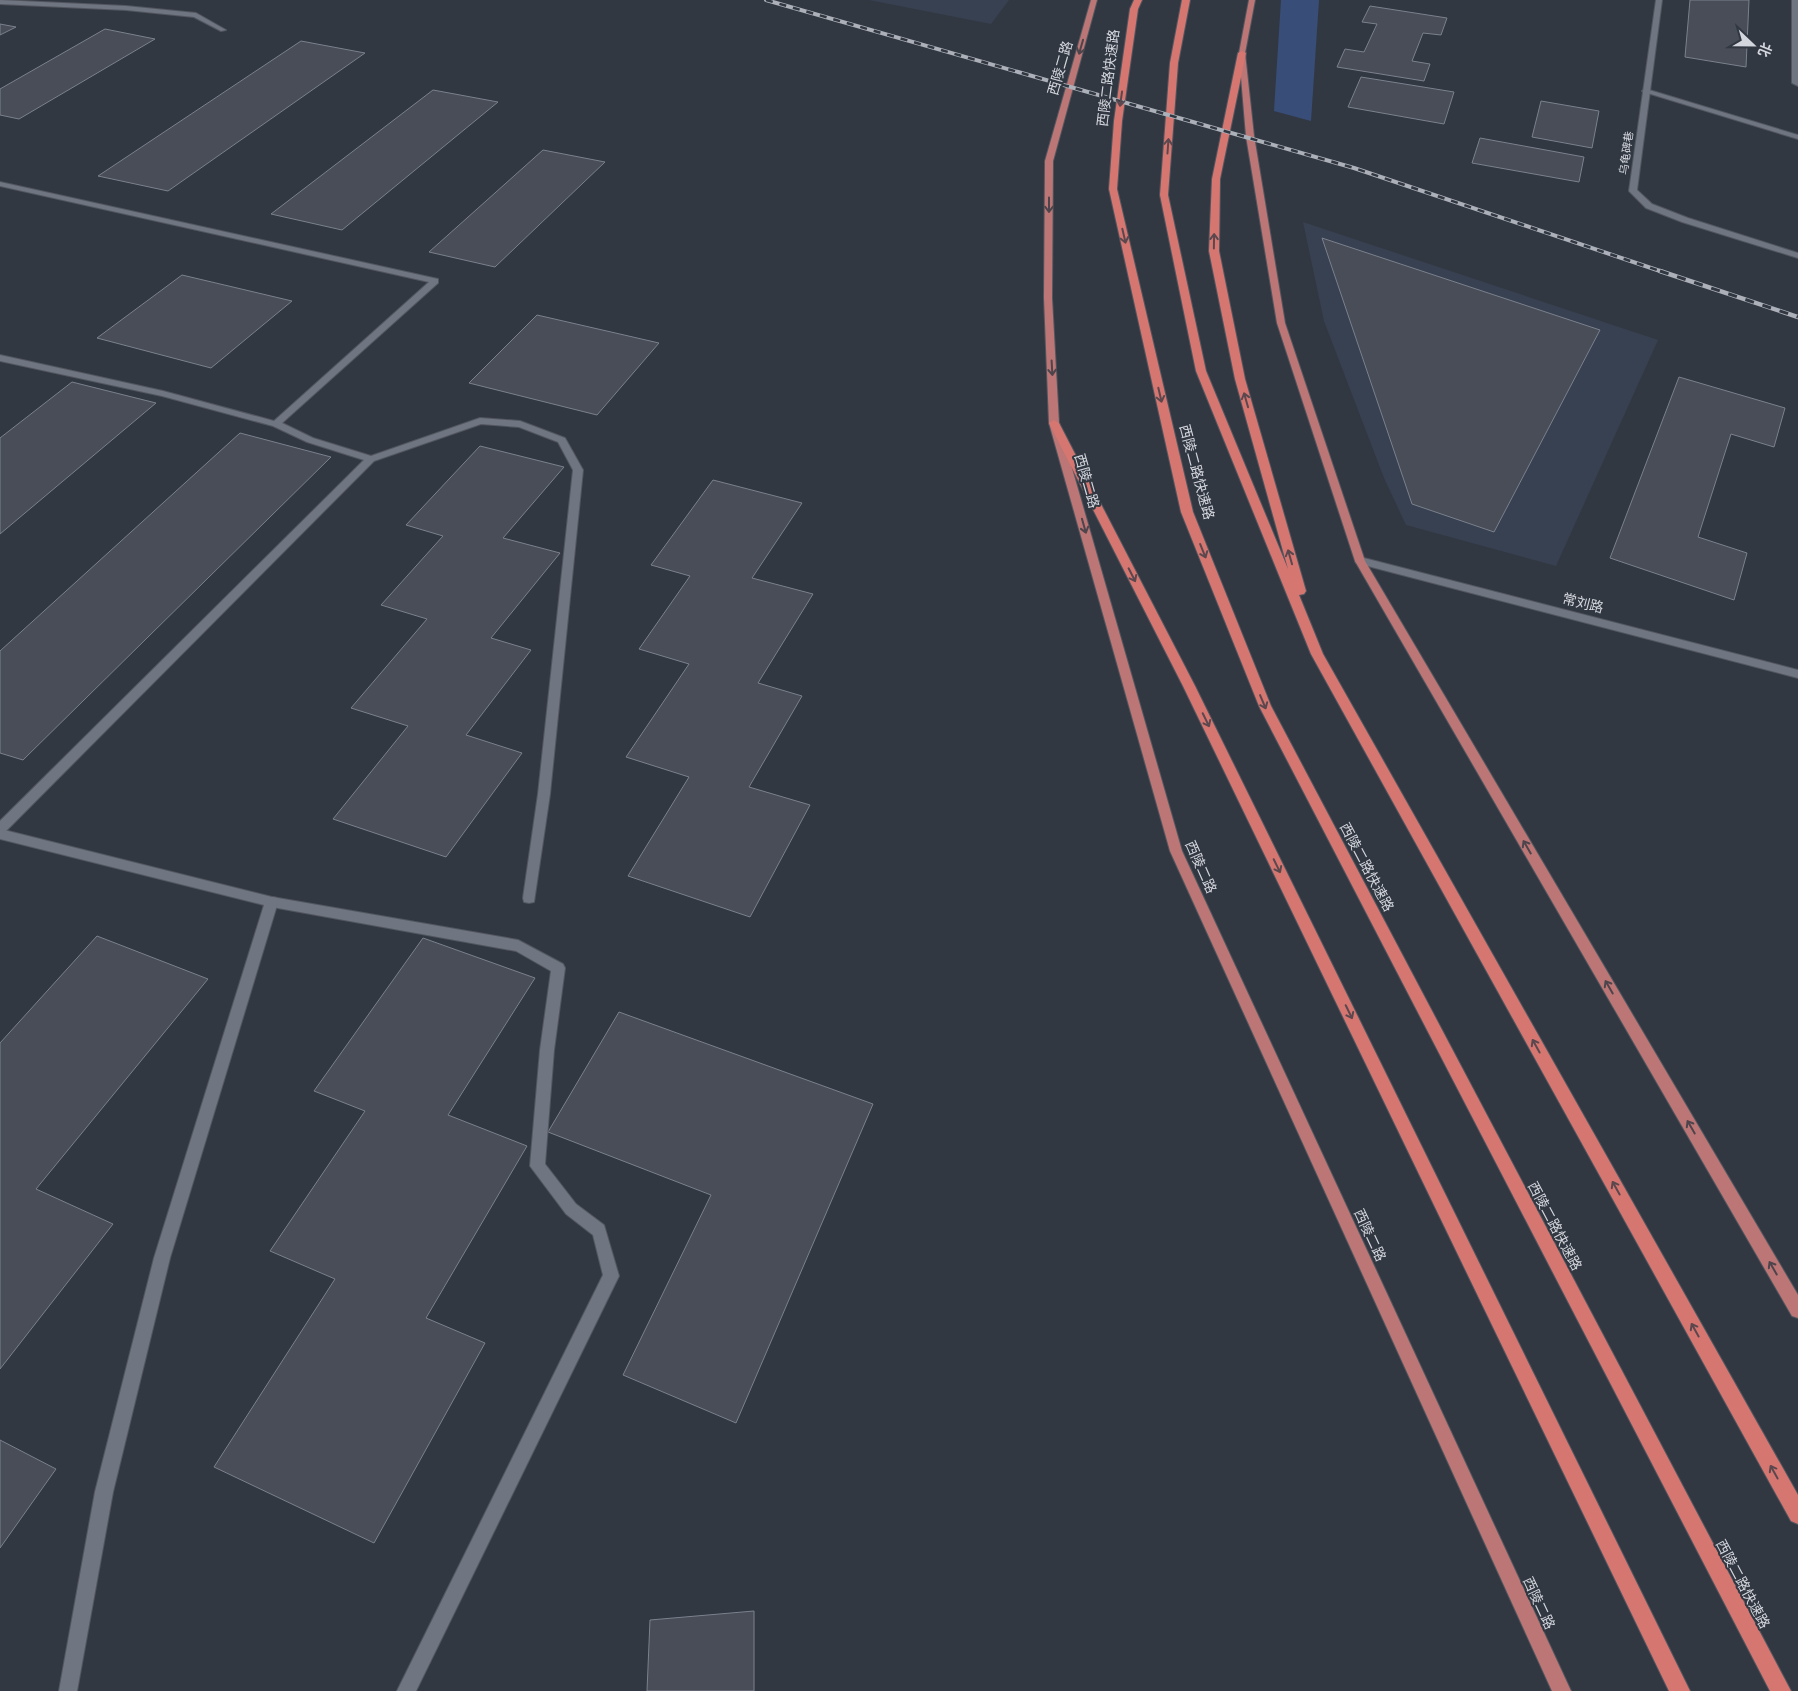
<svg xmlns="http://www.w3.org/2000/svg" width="1798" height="1691" font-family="Arial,'Noto Sans SC',sans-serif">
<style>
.built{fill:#384151}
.green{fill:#384e78}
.building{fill:#484d58;stroke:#7b818d}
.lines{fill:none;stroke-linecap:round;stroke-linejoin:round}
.service-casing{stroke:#52565f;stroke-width:2}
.minor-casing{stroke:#52565f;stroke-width:2}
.primary-casing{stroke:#52565f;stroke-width:2}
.trunk-casing{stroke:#52565f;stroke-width:2}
.service{fill:#6f7581;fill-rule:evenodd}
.minor{fill:#6f7581;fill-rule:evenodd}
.primary{fill:#bc7675;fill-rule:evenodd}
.trunk{fill:#d67671;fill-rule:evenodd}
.rail-far1-casing{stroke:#acb0b8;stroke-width:4}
.rail-casing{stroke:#acb0b8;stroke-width:4.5}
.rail-far1{stroke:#323842;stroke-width:2.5;stroke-dasharray:7;stroke-linecap:butt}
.rail{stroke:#323842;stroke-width:3;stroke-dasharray:9;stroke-linecap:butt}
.oneway{stroke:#4e444c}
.oneway2{stroke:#5b484e}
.labels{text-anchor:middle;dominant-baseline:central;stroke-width:4;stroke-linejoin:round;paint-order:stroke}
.far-street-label{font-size:11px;fill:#d3d6dd;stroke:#323842}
.street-label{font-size:14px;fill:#d3d6dd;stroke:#323842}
</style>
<rect width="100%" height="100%" fill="#323842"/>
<g class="built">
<path d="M 869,0 L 1009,0 L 991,24 Z"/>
<path d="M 1303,222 L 1658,340 L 1556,566 L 1406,525 L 1384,478 L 1324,321 Z"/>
</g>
<path class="green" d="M 1281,0 L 1319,0 L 1311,121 L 1274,111 Z"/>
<g class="building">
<path d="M 1690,0 L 1749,0 L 1746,67 L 1685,57 Z"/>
<path d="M 1370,6 L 1447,18 L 1441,35 L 1423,33 L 1412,61 L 1430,64 L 1424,81 L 1337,67 L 1345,49 L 1364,52 L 1377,24 L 1362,22 Z"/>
<path d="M 0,24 L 16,27 L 0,35 Z"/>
<path d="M 105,29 L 155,39 L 19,119 L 0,115 L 0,89 Z"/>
<path d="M 301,41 L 365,53 L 168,191 L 98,176 Z"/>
<path d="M 1361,77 L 1454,92 L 1444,124 L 1348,107 Z"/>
<path d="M 433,90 L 498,102 L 342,230 L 271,214 Z"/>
<path d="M 1541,101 L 1599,111 L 1592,148 L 1532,137 Z"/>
<path d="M 1480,138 L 1584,157 L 1579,182 L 1472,163 Z"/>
<path d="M 543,150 L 605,162 L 495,267 L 429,252 Z"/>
<path d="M 1322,238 L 1600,330 L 1494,532 L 1412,504 Z"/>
<path d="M 182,275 L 292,301 L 211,368 L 97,338 Z"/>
<path d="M 537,315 L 659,343 L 597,415 L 469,383 Z"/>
<path d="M 1679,377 L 1785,408 L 1774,447 L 1731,434 L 1698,537 L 1747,553 L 1734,600 L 1610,558 Z"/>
<path d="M 72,382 L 156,403 L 0,534 L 0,438 Z"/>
<path d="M 240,433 L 331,457 L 23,760 L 0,753 L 0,651 Z"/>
<path d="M 480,446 L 564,467 L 503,538 L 560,553 L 491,638 L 531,650 L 466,735 L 522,753 L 446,857 L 333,819 L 408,726 L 351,708 L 427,619 L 381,605 L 443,536 L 406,525 Z"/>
<path d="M 713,480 L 802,503 L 752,578 L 813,594 L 758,683 L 802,696 L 749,787 L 810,805 L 750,917 L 628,876 L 689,777 L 626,757 L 689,664 L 639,649 L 690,576 L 651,565 Z"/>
<path d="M 97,936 L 208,979 L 36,1189 L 113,1224 L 0,1369 L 0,1043 Z"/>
<path d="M 423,938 L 535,978 L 448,1115 L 527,1146 L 426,1318 L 485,1343 L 374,1543 L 214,1467 L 335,1279 L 270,1251 L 365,1111 L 314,1091 Z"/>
<path d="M 619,1012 L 873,1104 L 736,1423 L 623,1375 L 711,1195 L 548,1132 Z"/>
<path d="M 0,1440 L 56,1469 L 0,1548 Z"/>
<path d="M 754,1611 L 754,1691 L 647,1691 L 650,1620 Z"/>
</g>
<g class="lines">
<defs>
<g id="service">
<path d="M 0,0 L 126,6 L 196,13 L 226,30 L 221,31 L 194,17 L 126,10 L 0,4 Z"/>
<path d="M 1792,0 L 1798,0 L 1798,86 L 1792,83 Z"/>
<path d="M 1646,89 L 1798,135 L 1798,139 L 1644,92 L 1642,91 Z"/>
<path d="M 0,182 L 438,279 L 438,283 L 282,423 L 313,438 L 371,456 L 480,418 L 520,421 L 565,438 L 583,470 L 550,794 L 534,902 L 529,903 L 524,902 L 523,898 L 538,794 L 573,470 L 558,442 L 519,427 L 481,424 L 374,461 L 4,833 L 0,834 L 0,821 L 364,460 L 307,442 L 273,426 L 162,396 L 0,361 L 0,355 L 163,391 L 274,421 L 429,282 L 0,186 Z"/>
<path d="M 272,897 L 518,940 L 563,964 L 565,968 L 554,1050 L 545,1164 L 576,1204 L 604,1225 L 619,1276 L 416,1691 L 397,1691 L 603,1275 L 593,1235 L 566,1214 L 530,1166 L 540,1050 L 551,971 L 516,951 L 272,907 L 267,906 L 266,902 L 267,898 Z"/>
</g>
<g id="minor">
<path d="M 1656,0 L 1662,0 L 1637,190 L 1652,204 L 1688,218 L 1798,253 L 1798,258 L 1682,222 L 1646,208 L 1629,191 Z"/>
<path d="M 1360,557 L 1798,670 L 1798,678 L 1356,563 L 1355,561 L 1356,559 Z"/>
<path d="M 0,829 L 272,897 L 277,898 L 278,902 L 170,1258 L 113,1492 L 77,1691 L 59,1691 L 95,1492 L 154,1258 L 264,905 L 0,839 Z"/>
</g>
<g id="primary">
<path d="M 1091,0 L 1097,0 L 1053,161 L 1052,298 L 1059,423 L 1182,851 L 1571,1691 L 1552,1691 L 1170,851 L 1049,423 L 1044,298 L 1045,161 Z"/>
<path d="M 1249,0 L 1255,0 L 1245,53 L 1254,136 L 1285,323 L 1365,561 L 1798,1295 L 1798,1318 L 1792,1316 L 1355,561 L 1277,323 L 1246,136 L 1239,53 Z"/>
</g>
<g id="trunk">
<path d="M 1134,0 L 1142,0 L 1138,9 L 1122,121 L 1117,189 L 1193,512 L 1271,706 L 1791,1691 L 1770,1691 L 1259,706 L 1181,512 L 1109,189 L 1114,121 L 1130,9 Z"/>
<path d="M 1182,0 L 1190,0 L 1178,63 L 1168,195 L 1206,371 L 1288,569 L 1235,379 L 1209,251 L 1212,179 L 1238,53 L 1242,51 L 1246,53 L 1220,179 L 1219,251 L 1245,379 L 1306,591 L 1304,594 L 1299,595 L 1323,654 L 1798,1495 L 1798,1524 L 1791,1521 L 1311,654 L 1196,371 L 1160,195 L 1170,63 Z"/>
<path d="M 1054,420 L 1059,423 L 1195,686 L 1690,1691 L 1669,1691 L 1183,686 L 1049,423 Z"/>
</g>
</defs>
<use href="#service" class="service-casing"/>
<use href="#minor" class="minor-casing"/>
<use href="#primary" class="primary-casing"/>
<use href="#trunk" class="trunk-casing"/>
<use href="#service" class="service"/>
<use href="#minor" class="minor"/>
<use href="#primary" class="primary"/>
<use href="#trunk" class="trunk"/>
<defs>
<path id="rail-far1" d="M 766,0 L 1354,168 L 1663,272"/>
<path id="rail" d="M 1660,271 L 1798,317"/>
</defs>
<use href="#rail-far1" class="rail-far1-casing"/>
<use href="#rail" class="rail-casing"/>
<use href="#rail-far1" class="rail-far1"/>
<use href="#rail" class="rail"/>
</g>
<defs><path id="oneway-shaft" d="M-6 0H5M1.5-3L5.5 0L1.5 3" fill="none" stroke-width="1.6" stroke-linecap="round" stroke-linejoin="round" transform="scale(1.25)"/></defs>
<g class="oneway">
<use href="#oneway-shaft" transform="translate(1081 47) rotate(106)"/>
<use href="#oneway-shaft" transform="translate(1049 205) rotate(90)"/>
<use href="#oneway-shaft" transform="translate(1052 368) rotate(87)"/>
<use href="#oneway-shaft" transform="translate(1084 526) rotate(74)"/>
<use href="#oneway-shaft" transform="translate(1527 847) rotate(-120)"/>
<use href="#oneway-shaft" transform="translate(1609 987) rotate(-120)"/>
<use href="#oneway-shaft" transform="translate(1691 1127) rotate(-120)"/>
<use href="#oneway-shaft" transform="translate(1773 1268) rotate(-120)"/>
</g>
<g class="oneway2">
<use href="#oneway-shaft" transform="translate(1121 99) rotate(98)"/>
<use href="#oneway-shaft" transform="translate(1168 146) rotate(-86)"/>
<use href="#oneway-shaft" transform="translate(1124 236) rotate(77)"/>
<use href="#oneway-shaft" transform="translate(1214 241) rotate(-89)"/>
<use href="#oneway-shaft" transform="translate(1160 395) rotate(77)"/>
<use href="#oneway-shaft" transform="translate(1246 400) rotate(-106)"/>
<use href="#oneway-shaft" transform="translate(1203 551) rotate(68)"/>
<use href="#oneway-shaft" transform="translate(1290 557) rotate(-106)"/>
<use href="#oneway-shaft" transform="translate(1132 575) rotate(63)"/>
<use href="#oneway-shaft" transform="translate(1263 702) rotate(67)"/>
<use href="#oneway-shaft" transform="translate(1206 720) rotate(64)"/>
<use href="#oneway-shaft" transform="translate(1277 866) rotate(64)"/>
<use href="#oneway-shaft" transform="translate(1349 1012) rotate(64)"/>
<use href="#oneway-shaft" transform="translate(1536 1046) rotate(-119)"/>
<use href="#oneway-shaft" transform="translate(1616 1188) rotate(-119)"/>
<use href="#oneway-shaft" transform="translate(1695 1330) rotate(-119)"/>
<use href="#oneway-shaft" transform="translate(1774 1472) rotate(-119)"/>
</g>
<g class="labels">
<g class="far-street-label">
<text transform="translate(1626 153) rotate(-82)">乌龟碑巷</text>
</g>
<g class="street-label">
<text transform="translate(1060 68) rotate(-74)">西陵二路</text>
<text transform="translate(1108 78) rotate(-83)">西陵二路快速路</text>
<text transform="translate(1197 472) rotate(75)">西陵二路快速路</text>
<text transform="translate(1087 481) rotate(74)">西陵二路</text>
<text transform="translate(1583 603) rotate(14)">常刘路</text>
<text transform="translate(1201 867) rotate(66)">西陵二路</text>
<text transform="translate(1367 867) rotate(62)">西陵二路快速路</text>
<text transform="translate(1555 1226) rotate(62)">西陵二路快速路</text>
<text transform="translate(1370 1235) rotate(65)">西陵二路</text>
<text transform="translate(1743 1584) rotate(62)">西陵二路快速路</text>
<text transform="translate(1539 1603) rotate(65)">西陵二路</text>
</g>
</g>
<g transform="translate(1753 45) rotate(112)" stroke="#323842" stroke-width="4" paint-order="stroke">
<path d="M0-4L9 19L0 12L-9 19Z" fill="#d3d6dd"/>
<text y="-8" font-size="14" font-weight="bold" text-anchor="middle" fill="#d3d6dd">北</text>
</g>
</svg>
